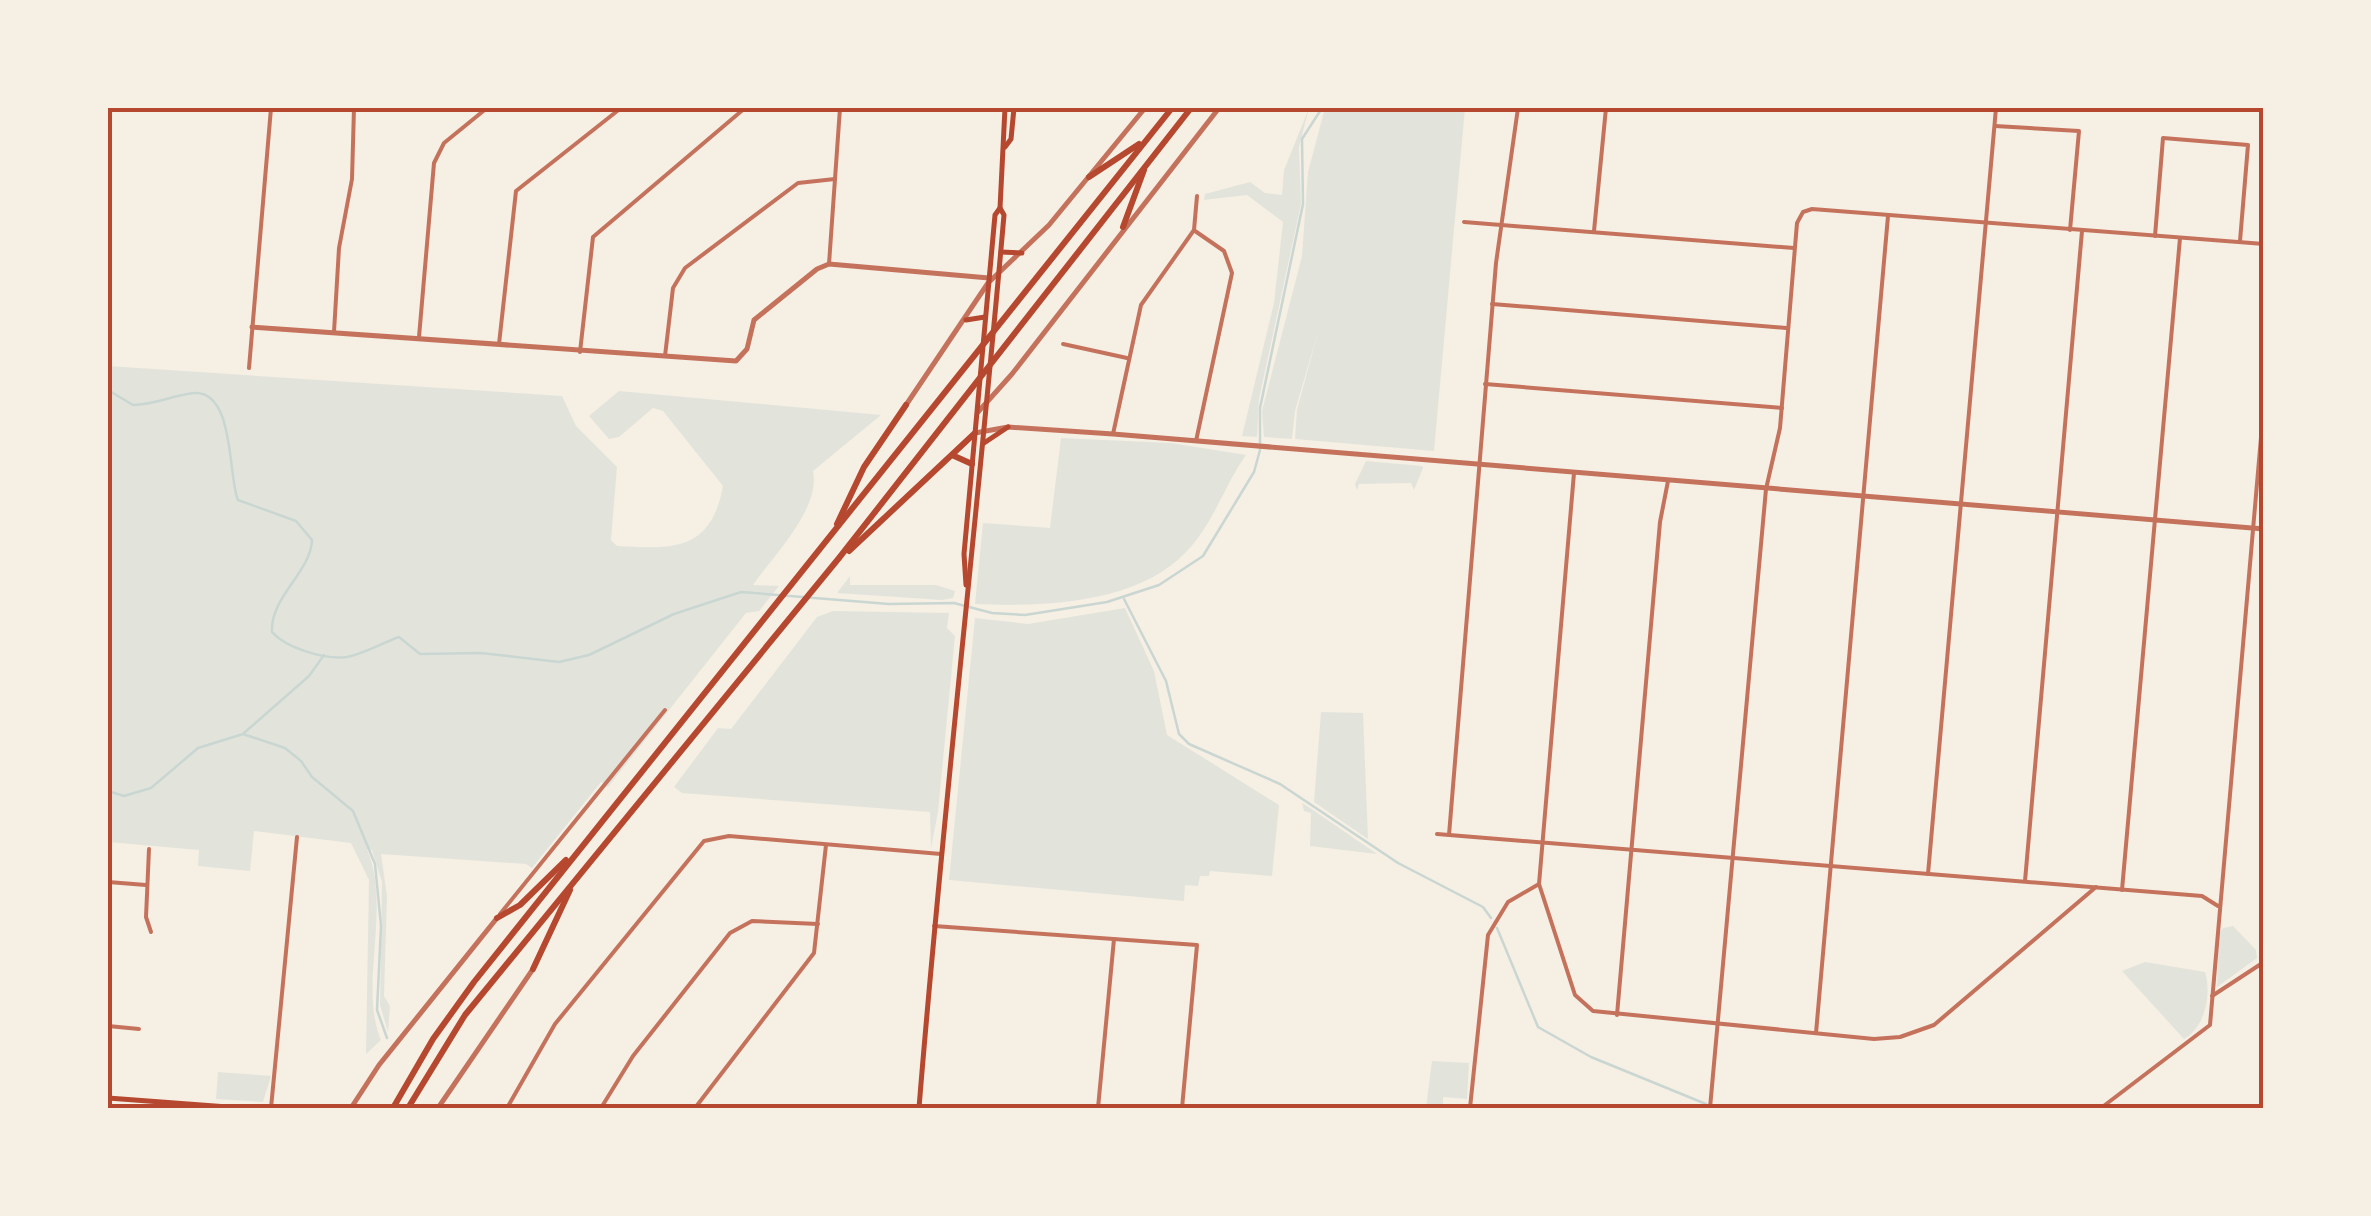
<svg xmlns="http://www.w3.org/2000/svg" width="2371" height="1216" font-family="Ubuntu,sans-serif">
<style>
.green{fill:#e2e4dc}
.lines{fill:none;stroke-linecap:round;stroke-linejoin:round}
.stream{stroke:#c9d6d2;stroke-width:2.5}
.minor{stroke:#c5725c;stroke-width:4}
.tertiary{stroke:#c5725c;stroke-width:5}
.secondary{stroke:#b5482f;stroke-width:5}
.motorway{stroke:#b5482f;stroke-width:6}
.neatline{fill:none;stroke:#b5482f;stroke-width:4}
</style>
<rect width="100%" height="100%" fill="#f6efe4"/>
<g class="green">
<path d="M 1309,108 L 1299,147 L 1301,204 L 1259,399 L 1257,437 L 1242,436 L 1274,303 L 1283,222 L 1247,195 L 1204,200 L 1205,194 L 1250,182 L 1265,193 L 1282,195 L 1284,170 Z"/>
<path d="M 1325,108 L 1465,108 L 1434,451 L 1295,439 L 1297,410 L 1318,332 L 1295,411 L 1292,439 L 1264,437 L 1262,411 L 1302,256 L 1308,172 Z"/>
<path d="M 108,366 L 562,396 L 576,426 L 617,467 L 611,540 L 617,546 C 672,549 711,552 723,486 L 663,411 L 653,408 L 619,437 L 609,439 L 589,416 L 619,391 L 881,415 L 813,471 C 821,508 774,555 753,585 L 779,586 L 759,611 L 746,613 L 608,787 L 601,782 L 532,868 L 526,864 L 381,854 L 387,896 L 384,996 L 390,1006 L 388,1032 L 380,1005 L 382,882 L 372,850 L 367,849 C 392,909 358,985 381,1040 L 366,1054 L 369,880 L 351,843 L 254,831 L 250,871 L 198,866 L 199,850 L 108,842 Z"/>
<path d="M 1061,438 L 1171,443 L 1246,455 C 1224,486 1214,523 1186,552 C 1137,604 1042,607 975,604 L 983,523 L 1050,528 Z"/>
<path d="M 1366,461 L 1422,466 L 1423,468 L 1414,490 L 1411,483 L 1359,484 L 1357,490 L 1355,484 Z"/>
<path d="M 850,576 L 850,585 L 936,585 L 955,591 L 953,598 L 942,600 L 837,593 Z"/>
<path d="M 1125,608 L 1154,671 L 1167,735 L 1279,805 L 1272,876 L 1210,871 L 1209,876 L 1200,876 L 1198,886 L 1185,885 L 1184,901 L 949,880 L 975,618 L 1028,624 Z"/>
<path d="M 833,611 L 949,613 L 947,628 L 955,636 L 938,812 L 931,848 L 930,812 L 682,793 L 674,787 L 718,728 L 731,729 L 817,617 Z"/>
<path d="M 1321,712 L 1363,713 L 1368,839 L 1314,802 Z"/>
<path d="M 1302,803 L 1313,810 L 1377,854 L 1310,846 L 1311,813 L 1304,811 Z"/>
<path d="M 2233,926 L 2256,950 L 2257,958 L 2217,987 L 2219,934 L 2223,928 Z"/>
<path d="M 2145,962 L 2205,972 C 2212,995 2205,1027 2184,1039 L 2122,971 Z"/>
<path d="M 1432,1061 L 1469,1063 L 1467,1099 L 1443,1097 L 1443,1108 L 1426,1108 Z"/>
<path d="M 218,1072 L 271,1076 L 263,1102 L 216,1099 Z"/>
</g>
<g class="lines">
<g class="stream">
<path d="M 108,390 L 133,405 C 155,405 173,395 194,393 C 235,390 228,478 238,500 L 296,521 L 312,540 C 311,572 270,597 272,632 C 286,648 325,660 347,657 C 364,654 382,643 399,637 L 420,654 L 481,653 L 559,662 L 589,655 L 674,614 L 741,592 L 889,604 L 954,603 L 992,613 L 1025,615 L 1107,602 L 1159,585 L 1203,556 L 1254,472 L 1260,450 L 1260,408 L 1303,204 L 1302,139 L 1322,108"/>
<path d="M 1124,599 L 1166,681 L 1179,734 L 1189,744 L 1280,784 L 1398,863 L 1483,907 L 1491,918"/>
<path d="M 244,733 L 309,676 L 324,655"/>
<path d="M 108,791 L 124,796 L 151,788 L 198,748 L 243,734 L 285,748 L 301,761 L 312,777 L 353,811 L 375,864 L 381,926 L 377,1010 L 387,1038"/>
<path d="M 1497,928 L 1538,1027 L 1591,1057 L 1706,1104"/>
</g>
<g class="minor">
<path d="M 1995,126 L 2079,131 L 2070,230"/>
<path d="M 1464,222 L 1794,248"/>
<path d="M 1195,231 L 1224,251 L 1232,273 L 1196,441"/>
<path d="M 1594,231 L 1606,108"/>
<path d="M 2155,236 L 2163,138 L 2248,145 L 2240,241"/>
<path d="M 829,264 L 840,108"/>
<path d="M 1492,304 L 1786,328"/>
<path d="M 334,332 L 339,248 L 352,179 L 354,108"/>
<path d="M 419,337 L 434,163 L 444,143 L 487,108"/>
<path d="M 499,344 L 516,191 L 621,108"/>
<path d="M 1063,344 L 1127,358"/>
<path d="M 580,352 L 593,237 L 745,108"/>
<path d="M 665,356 L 673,288 L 685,268 L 798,183 L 835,179"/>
<path d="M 249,368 L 271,108"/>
<path d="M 1485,384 L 1782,408"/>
<path d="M 1113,434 L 1141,305 L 1194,230 L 1197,196"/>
<path d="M 1437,834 L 2202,896 L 2218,906"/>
<path d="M 1449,835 L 1496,263 L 1518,108"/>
<path d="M 149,849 L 146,917 L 151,932"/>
<path d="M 1928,874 L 1996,108"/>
<path d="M 2025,881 L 2082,231"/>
<path d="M 108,882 L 146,885"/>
<path d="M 1539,884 L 1575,995 L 1593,1011 L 1874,1039 L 1900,1037 L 1934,1025 L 2096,887"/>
<path d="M 2122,890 L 2180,238"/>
<path d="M 500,914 L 665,710"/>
<path d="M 934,926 L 1197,945 L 1182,1108"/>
<path d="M 2212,996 L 2264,962"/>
<path d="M 1617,1015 L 1660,522 L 1668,481"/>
<path d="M 108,1026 L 139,1029"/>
<path d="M 1816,1033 L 1888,216"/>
<path d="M 271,1108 L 297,837"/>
<path d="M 507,1108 L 555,1024 L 704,841 L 729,836 L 941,854"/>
<path d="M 601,1108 L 633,1056 L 730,933 L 752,921 L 818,924"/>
<path d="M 695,1108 L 814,953 L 826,845"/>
<path d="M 1098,1108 L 1114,939"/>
<path d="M 1470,1108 L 1488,935 L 1508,902 L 1539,884 L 1574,473"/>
<path d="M 1710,1108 L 1766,489 L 1780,428 L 1797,223 L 1803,212 L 1812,209 L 2264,244"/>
<path d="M 2101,1108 L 2210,1025 L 2264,403"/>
</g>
<g class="tertiary">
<path d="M 252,327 L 736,361 L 747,349 L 754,320 L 817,269 L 829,264 L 989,278"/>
<path d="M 906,405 L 988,283 L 1049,225 L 1145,108"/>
<path d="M 978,412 L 1012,374 L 1219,108"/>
<path d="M 975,433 L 1008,427 L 1113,434 L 2264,529"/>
<path d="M 351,1108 L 379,1065 L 497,918"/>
<path d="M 438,1108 L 533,969"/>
</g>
<g class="secondary">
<path d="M 1005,147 L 1011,139 L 1014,108"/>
<path d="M 1001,252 L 1022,253"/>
<path d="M 966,320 L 985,317"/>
<path d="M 984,443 L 1008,427"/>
<path d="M 966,585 L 964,554 L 995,215 L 1000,208 L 1005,108"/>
<path d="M 108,1098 L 241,1108"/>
<path d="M 919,1108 C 943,810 978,513 1004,215 L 1000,208"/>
</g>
<g class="motorway">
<path d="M 1089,177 L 1139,144"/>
<path d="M 1123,227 L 1144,170"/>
<path d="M 952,455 L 972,464"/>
<path d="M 837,524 L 864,467 L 906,405"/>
<path d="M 849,551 L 975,433"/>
<path d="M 497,918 L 520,905 L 566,860"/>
<path d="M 533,969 L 570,890"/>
<path d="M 393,1108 L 433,1039 L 474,982 L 1172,108"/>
<path d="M 408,1108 L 465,1015 L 839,558 L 1191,108"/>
</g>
</g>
<rect width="2371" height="1216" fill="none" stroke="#f6efe4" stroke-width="220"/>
<rect x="110" y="110" width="2151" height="996" class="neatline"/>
</svg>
